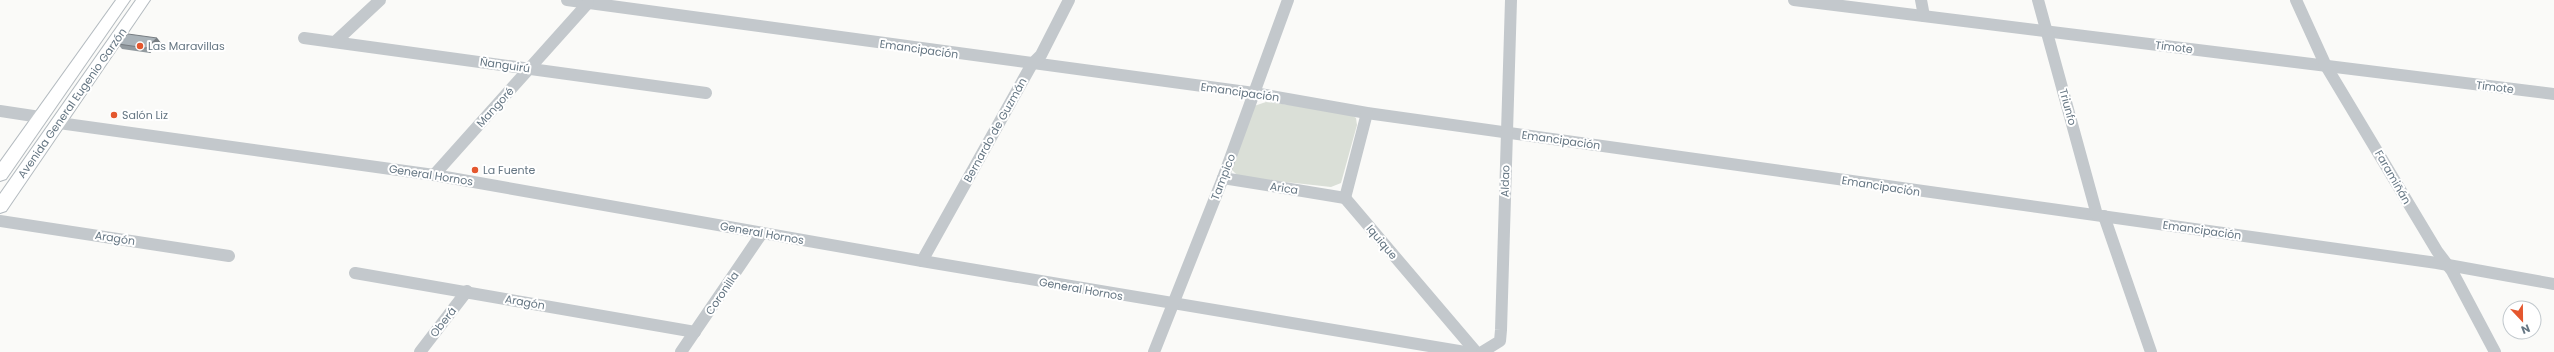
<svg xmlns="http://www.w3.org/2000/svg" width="2554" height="352" font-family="Poppins,sans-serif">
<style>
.green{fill:#dadfd7}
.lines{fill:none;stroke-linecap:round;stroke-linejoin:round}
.secondary-casing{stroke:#b3babf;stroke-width:2}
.minor{stroke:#c3c8cc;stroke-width:12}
.secondary{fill:#fff;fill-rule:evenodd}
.wall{fill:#929a9f}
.shaded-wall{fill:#777d82}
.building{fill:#aab3b9;stroke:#777d82}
.poi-dot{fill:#e4572e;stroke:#fff;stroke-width:1.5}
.labels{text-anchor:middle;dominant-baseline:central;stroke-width:4;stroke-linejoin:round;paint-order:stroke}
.poi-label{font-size:11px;fill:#657683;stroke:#fff;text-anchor:start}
.street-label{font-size:11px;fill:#657683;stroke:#fff}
</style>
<rect width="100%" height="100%" fill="#fafaf8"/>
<path class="green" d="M 1266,102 L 1347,112 L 1356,118 L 1357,125 L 1341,183 L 1331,187 L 1239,177 L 1231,169 L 1254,106 Z"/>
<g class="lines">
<defs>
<g id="secondary">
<path d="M 116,0 L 130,0 L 6,179 L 0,181 L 0,162 Z"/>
<path d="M 136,0 L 150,0 L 6,211 L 0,213 L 0,194 Z"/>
</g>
</defs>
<use href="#secondary" class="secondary-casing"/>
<g class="minor">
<path d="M 567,0 L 1254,93 L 1367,113 L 2437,263 L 2554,284"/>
<path d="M 1794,0 L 2554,94"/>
<path d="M 1921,0 L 1924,16"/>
<path d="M 2038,0 L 2097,215"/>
<path d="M 2296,0 L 2326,66 L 2437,251 L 2452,271 L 2495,352"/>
<path d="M 304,38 L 706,93"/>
<path d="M 335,42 L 380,0"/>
<path d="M 0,111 L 40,117"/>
<path d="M 59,123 L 434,175 L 922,261 L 1465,352"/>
<path d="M 434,175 L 588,3"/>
<path d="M 1223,178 L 1345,198"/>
<path d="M 1345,198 L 1476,352"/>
<path d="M 1345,198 L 1367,113"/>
<path d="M 2104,216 L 2151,352"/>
<path d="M 0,221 L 229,256"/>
<path d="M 922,261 L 1032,64 L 1041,55 L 1069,0"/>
<path d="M 355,273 L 695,332"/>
<path d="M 420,352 L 467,291"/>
<path d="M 681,352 L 762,233"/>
<path d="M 1154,352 L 1223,178 L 1288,0"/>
<path d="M 1482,352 L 1500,341 L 1501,330 L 1511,0"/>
</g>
<use href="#secondary" class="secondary"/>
</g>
<path class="wall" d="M 157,38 L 161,43 L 150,53 L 122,49 L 118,44 Z"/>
<path class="shaded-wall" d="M 157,38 L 161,43 L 150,53 L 146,48 Z"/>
<path class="building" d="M 128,34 L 157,38 L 146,48 L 118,44 L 118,40 Z"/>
<g class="poi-dot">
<circle cx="140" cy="46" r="4"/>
<circle cx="114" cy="115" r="4"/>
<circle cx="475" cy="170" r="4"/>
</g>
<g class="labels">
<g class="poi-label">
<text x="148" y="46">Las Maravillas</text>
<text x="122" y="115">Salón Liz</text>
<text x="483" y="170">La Fuente</text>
</g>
<g class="street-label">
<text transform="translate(2174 47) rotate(7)">Timote</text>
<text transform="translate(919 49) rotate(8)">Emancipación</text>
<text transform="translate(505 65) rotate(8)">Ñanguirú</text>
<text transform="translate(2495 87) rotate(7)">Timote</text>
<text transform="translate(1240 92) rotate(8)">Emancipación</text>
<text transform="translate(72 103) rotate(-55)">Avenida General Eugenio Garzón</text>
<text transform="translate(495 107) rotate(-48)">Mangoré</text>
<text transform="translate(2068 107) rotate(75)">Triunfo</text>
<text transform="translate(995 130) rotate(-61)">Bernardo de Guzmán</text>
<text transform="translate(1561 140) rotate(8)">Emancipación</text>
<text transform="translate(431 175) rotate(9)">General Hornos</text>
<text transform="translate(1223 177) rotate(-69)">Tampico</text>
<text transform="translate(2393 177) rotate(60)">Faramiñán</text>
<text transform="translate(1505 181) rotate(-88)">Aldao</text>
<text transform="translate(1881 186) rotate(9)">Emancipación</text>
<text transform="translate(1284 188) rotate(9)">Arica</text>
<text transform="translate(2202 230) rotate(8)">Emancipación</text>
<text transform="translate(762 233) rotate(10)">General Hornos</text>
<text transform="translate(115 238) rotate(9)">Aragón</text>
<text transform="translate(1382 242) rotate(50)">Iquique</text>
<text transform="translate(1081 289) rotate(10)">General Hornos</text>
<text transform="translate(722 293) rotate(-56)">Coronilla</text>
<text transform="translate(525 302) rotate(10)">Aragón</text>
<text transform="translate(443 322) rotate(-52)">Oberá</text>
</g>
</g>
<g transform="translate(2522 320) rotate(158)"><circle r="19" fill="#ffffff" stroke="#c1c8cd"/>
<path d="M0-3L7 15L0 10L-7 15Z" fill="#e4572e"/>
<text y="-6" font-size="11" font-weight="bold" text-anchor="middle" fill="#657683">N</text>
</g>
</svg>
